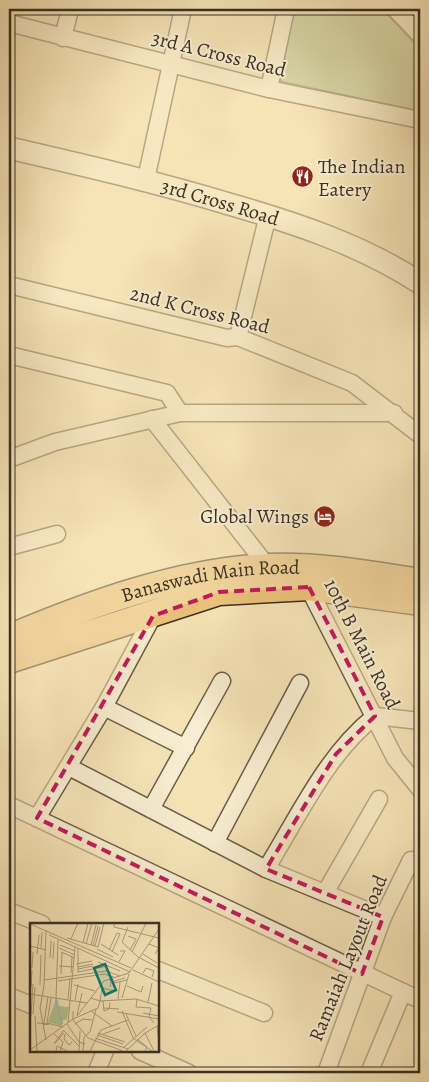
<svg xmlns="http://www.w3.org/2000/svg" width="429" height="1082" font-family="Alegreya,serif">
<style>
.green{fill:#b5c593;stroke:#787a5a}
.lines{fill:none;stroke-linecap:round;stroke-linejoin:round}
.minor-casing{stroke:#6a5d47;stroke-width:19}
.tertiary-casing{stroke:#6a5d47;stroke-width:24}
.primary-casing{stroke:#3b3022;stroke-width:29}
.minor{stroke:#f8edd0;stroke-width:16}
.tertiary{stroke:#f8edd0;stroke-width:21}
.primary{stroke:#eac27b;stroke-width:26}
.marked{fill:none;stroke:#c2185b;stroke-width:4;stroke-dasharray:10 6;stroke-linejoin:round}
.labels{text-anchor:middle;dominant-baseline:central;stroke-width:4;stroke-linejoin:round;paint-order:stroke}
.street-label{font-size:20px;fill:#3b3022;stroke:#f8edd0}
.poi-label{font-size:20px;fill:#3b3022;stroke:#f8edd0;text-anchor:start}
.inset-river{fill:none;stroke:#a3bbba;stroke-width:2.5}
.inset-road{fill:none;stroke:#ab9b7b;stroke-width:1}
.view{fill:#0f766e;fill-opacity:0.15;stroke:#0f766e;stroke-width:2.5}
.inset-edge{fill:none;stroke:#3b3022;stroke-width:2.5}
</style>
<rect width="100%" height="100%" fill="#f5e3b6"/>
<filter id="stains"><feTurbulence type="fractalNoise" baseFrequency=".004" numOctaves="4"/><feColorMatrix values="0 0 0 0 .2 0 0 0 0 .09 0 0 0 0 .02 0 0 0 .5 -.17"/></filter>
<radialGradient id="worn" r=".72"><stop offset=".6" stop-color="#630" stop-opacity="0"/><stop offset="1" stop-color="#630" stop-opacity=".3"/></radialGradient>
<path class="green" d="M 294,9 L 382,9 L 420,50 L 420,111 L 280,81 Z"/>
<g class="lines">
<defs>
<g id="minor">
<path d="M 395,9 L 420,35"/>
<path d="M 9,23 L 269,89 L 420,120"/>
<path d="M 63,38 L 70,9"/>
<path d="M 269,89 L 286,9"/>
<path d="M 146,179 L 183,9"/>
<path d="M 9,285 L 227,338 L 238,337 L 352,383 L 420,435"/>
<path d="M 238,337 L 268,215"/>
<path d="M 9,355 L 167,393 L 180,413"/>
<path d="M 152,419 L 268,567"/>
<path d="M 9,459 L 55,442 L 180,413 L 394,413"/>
<path d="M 9,547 L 57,534"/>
<path d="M 306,583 L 395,758 L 420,789"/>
<path d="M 104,707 L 186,748"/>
<path d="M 69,767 L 266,869 L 383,917"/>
<path d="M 9,805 L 420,1000"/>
<path d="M 151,809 L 222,681"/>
<path d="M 37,818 L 104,707 L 153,616"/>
<path d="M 215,843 L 300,683"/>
<path d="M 266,869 C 299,816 326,755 375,716 L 420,721"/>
<path d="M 325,893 L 379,799"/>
<path d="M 9,911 L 42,924"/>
<path d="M 158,970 L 264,1013"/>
<path d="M 9,996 L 31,1005"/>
<path d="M 140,1051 L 189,1073"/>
<path d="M 96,1073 L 105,1051"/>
<path d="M 326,1073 L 383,917 L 411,860"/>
<path d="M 369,1073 L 403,992"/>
</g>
<g id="tertiary">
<path id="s1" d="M 9,148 C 83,165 156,182 229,204 C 295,223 362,245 420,283"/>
</g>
<g id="primary">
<path id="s2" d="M 9,638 C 90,604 179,571 269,567 C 319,565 370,574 420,582"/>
<path d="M 9,660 L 219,592 L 309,587 L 420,602"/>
</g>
</defs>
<use href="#minor" class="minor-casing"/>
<use href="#tertiary" class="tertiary-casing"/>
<use href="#primary" class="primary-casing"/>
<use href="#minor" class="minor"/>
<use href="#tertiary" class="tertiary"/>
<use href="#primary" class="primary"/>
</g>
<path d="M0 0H429V1082H0ZM 309,587 L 375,716 L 336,754 L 266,869 L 383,917 L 362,974 L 37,818 L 153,616 L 219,592 Z" fill="#f5e3b6" fill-opacity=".55" fill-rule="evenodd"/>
<path class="marked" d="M 309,587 L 375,716 L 336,754 L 266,869 L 383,917 L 362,974 L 37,818 L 153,616 L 219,592 Z"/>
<defs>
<symbol id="restaurant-disc" viewBox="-11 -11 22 22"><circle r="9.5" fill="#8f2418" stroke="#f8edd0"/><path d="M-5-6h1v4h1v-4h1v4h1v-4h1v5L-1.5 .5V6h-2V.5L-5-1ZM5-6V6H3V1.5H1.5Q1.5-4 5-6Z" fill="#fff"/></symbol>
<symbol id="hotel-disc" viewBox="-11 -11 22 22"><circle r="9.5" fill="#8f2418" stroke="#f8edd0"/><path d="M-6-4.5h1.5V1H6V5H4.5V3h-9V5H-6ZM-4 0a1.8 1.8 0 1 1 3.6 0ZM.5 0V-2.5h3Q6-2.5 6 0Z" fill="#fff"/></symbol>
</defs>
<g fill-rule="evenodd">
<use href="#restaurant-disc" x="290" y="164" width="25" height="25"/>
<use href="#hotel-disc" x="312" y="504" width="25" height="25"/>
</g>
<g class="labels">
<g class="street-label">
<text transform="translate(219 54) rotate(14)">3rd A Cross Road</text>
<text stroke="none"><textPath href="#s1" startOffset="218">3rd Cross Road</textPath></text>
<text transform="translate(200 310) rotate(14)">2nd K Cross Road</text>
<text stroke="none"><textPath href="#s2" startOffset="211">Banaswadi Main Road</textPath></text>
<text transform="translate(362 644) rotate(63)">10th B Main Road</text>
<text transform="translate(348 958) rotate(-68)">Ramaiah Layout Road</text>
</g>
<g class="poi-label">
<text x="318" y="166">The Indian<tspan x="318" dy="23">Eatery</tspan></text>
<text x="309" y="516" text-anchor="end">Global Wings</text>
</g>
</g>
<g transform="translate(30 923)">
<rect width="129" height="129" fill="#f5e3b6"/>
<path d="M 26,76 L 28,83 L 39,84 L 37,96 L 32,98 L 32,103 L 18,99 Z" fill="#b5c593"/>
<path class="inset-river" d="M 26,76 L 32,101"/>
<path class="inset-road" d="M 84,0 L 84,4 L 129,15M 0,1 L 101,45M 98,4 L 92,19 L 109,35M 16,7 L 14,63 L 10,85 L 16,117M 19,12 L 100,49M 98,13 L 106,16 L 100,27M 37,15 L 68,24M 41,16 L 48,0M 53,20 L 58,0M 56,21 L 62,0M 71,21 L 88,32M 119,21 L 129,25 L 125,31M 30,22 L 45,28M 61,22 L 66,2M 0,23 L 16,27M 63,23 L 68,3M 65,23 L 70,4M 68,24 L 74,0M 11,25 L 12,9M 29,25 L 45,32M 67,26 L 83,34M 79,27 L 87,10 L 90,11 L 82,29M 31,29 L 45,35M 102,29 L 116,0M 7,31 L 9,12M 113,31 L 127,40M 20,35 L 21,18M 110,35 L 129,45M 23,36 L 24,19M 68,39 L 90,48M 89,39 L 95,28 L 90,28M 46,41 L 62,38M 29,43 L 44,44M 48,44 L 63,41M 2,45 L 3,29M 48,46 L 63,43M 103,47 L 129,59M 48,49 L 78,43M 48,49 L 48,25M 41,50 L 42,34M 113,50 L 116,45 L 124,48 L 122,54M 31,51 L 32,30M 78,56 L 84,60 L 97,57M 14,57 L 76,48 L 90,53M 28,58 L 74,51 L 84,54M 10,62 L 11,32M 44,62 L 65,68M 97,63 L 111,69 L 113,63M 1,64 L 2,47M 80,64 L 81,59 L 95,55M 71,65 L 86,68M 0,71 L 57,80M 61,75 L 70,78 L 72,65M 92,75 L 99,51M 26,76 L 28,17M 38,76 L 40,55M 88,76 L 90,59M 107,76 L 106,84 L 121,85 L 119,94 L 124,100M 45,77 L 48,61M 73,78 L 74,88 L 79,86 L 80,80M 118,79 L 122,60M 73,85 L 89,86M 43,88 L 43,97 L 58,115 L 93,128M 61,88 L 82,103M 92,88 L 103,115 L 122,128M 87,89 L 129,96M 113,90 L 129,93M 3,91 L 5,64M 96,91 L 106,113M 47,92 L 52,70M 1,93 L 3,61M 5,93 L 7,128M 47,93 L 74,58 L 99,50 L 129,6M 7,100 L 19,101 L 13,102M 14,100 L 18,74M 17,100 L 21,75M 17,100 L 33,104M 38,100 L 45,24M 37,101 L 49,119 L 55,121M 45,101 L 53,96 L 62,97M 127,103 L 129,119M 34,107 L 24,121 L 34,110M 34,108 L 49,123M 60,109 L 66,86M 68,110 L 95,119M 24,111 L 33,119 L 30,128M 35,111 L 34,116 L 39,122 L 42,119M 73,111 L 90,105M 67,112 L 93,121M 65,115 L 98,126M 107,116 L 117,124 L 115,128M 94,124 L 117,104M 0,127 L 43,96 L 68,85 L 70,78 L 106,76 L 129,83M 26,128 L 27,123 L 37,128M 49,128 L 50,108M 53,128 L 54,114 L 60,109M 60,128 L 71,107 L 98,97M 96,128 L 115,110M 124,128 L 115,110 L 129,102"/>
<path class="view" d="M 75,41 L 86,67 L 75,72 L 64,45 Z"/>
<rect width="129" height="129" class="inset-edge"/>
</g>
<rect width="429" height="1082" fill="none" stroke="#f5e3b6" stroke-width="30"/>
<rect x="10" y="10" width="409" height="1062" fill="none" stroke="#3b3022" stroke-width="2.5"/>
<rect x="15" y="15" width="399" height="1052" fill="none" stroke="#3b3022"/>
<rect width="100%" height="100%" filter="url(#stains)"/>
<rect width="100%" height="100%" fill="url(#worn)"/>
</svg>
